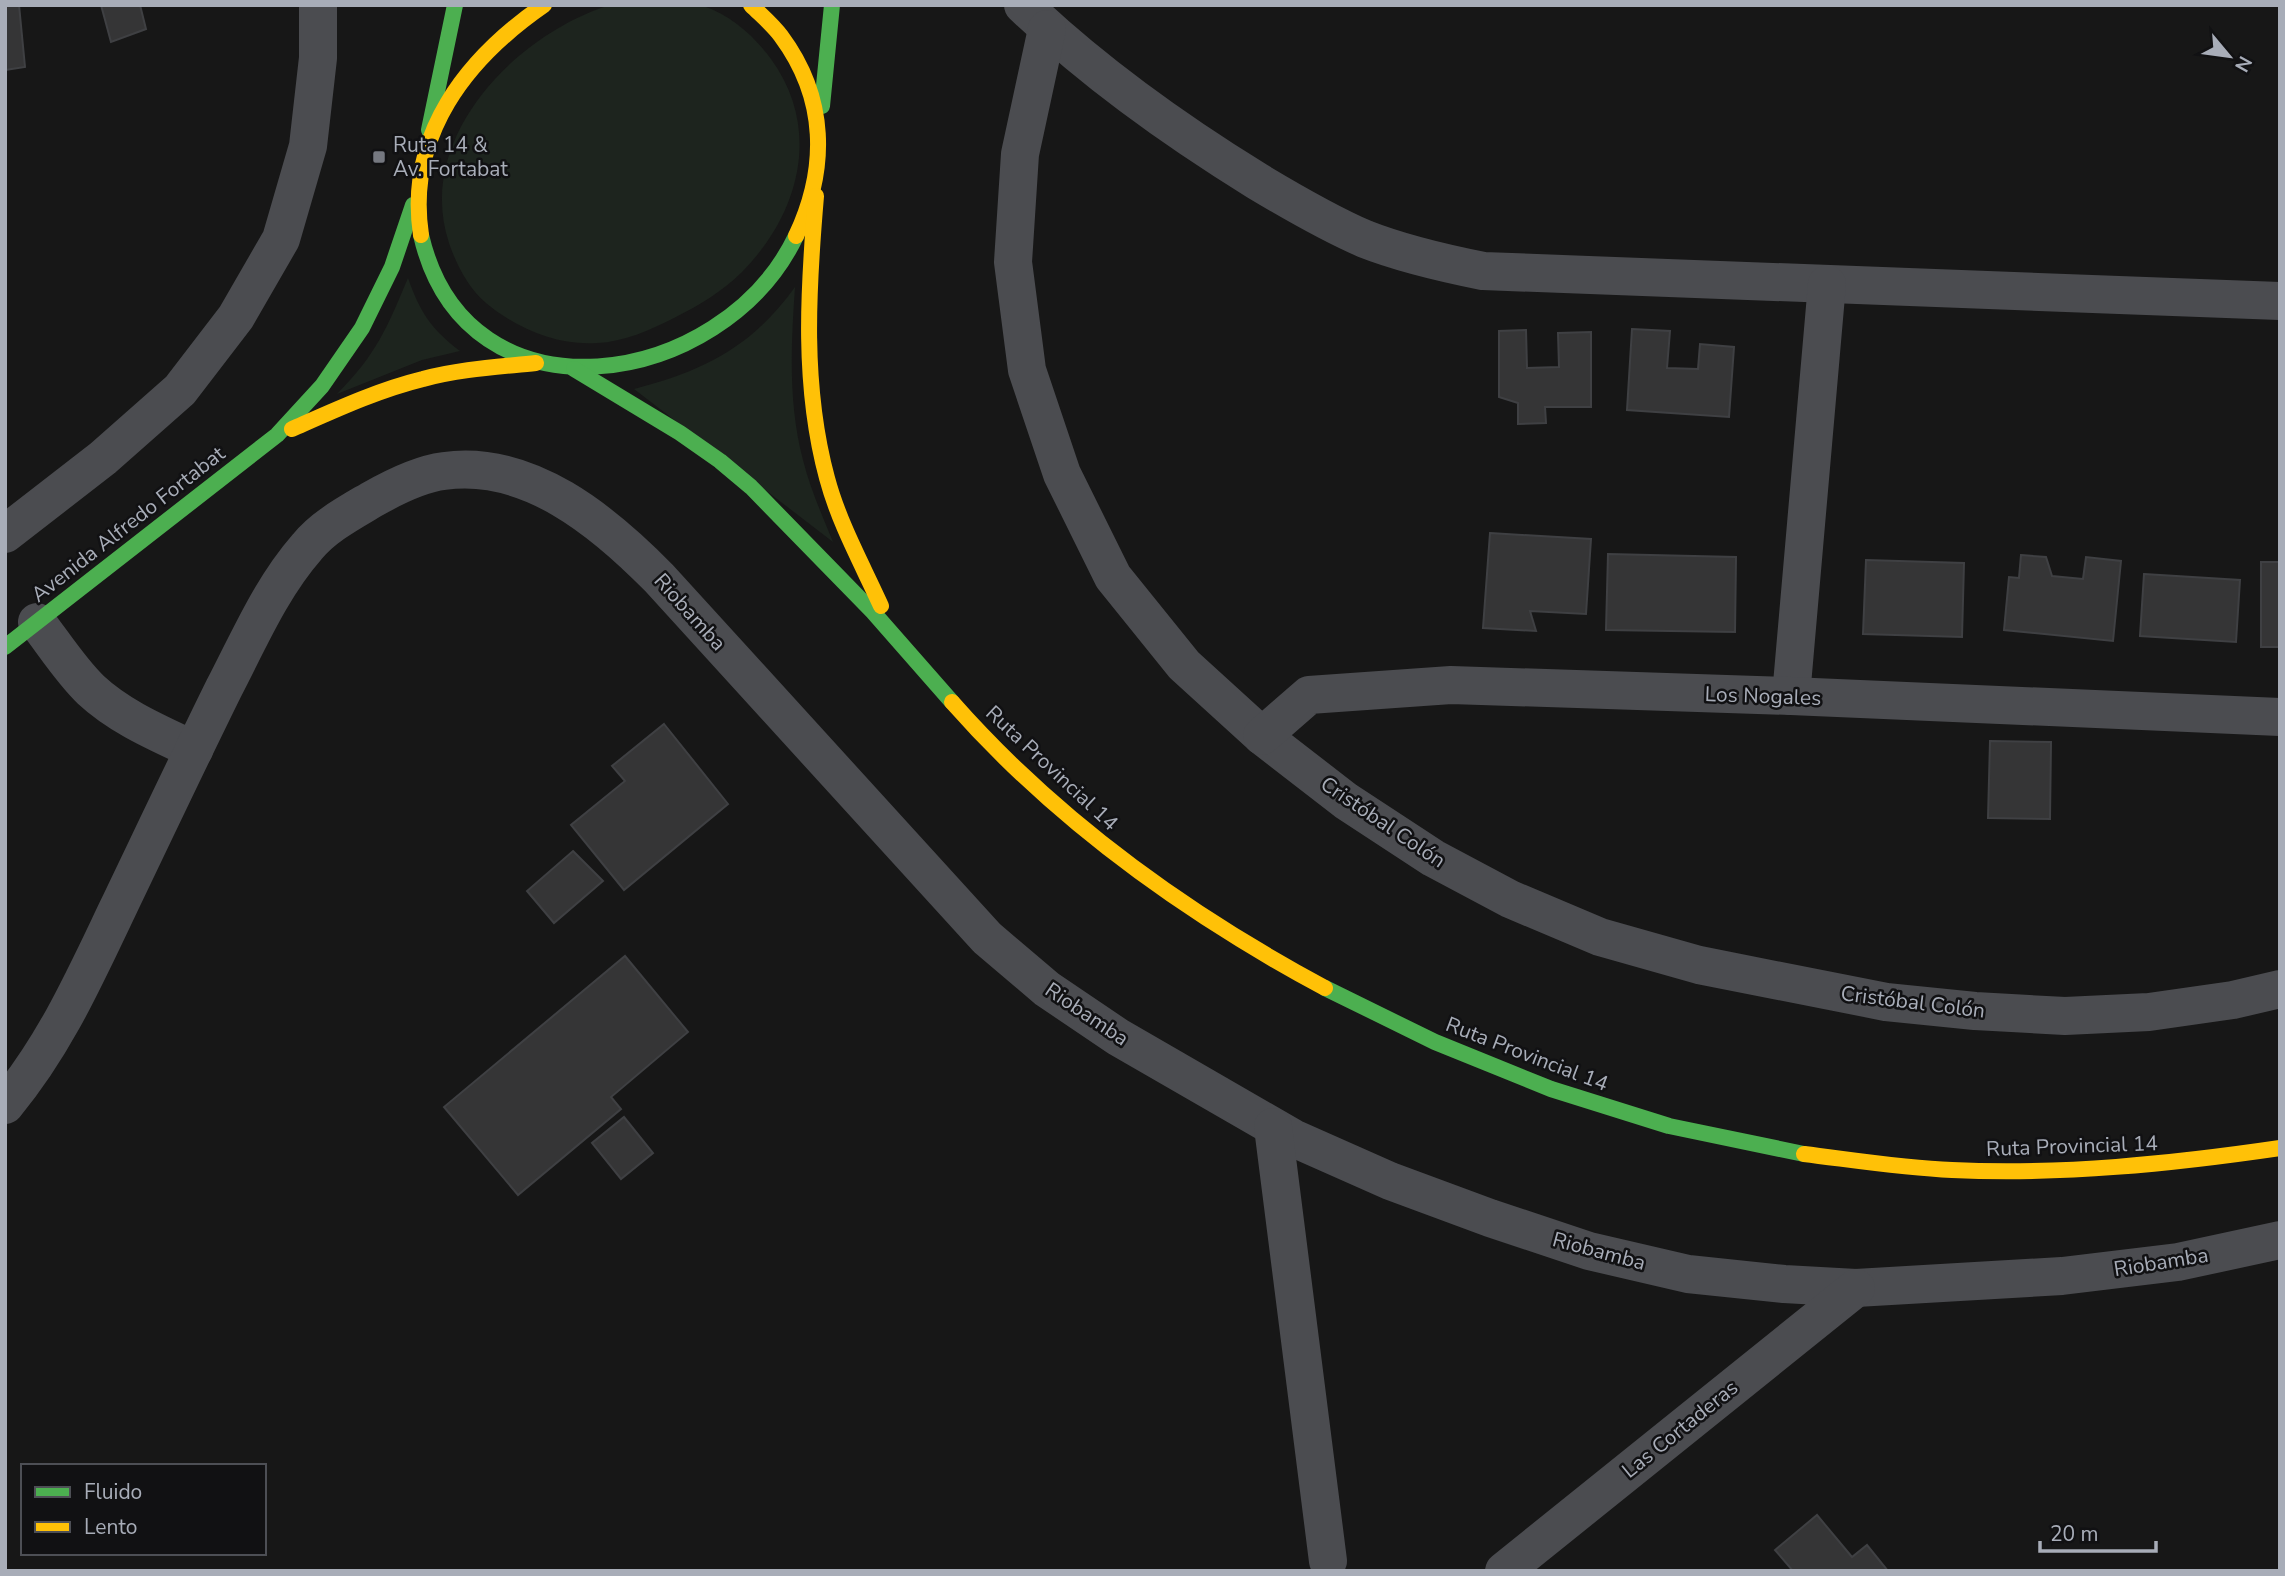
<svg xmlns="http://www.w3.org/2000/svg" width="2285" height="1576" font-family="'Nunito Sans',sans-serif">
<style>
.green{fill:#1d241e}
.building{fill:#353536;stroke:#3f4043;stroke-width:2}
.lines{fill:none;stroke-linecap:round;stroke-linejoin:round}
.street{stroke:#4b4c50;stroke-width:38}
.fast{stroke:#4caf50;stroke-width:16}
.slow{stroke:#ffc107;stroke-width:16}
.poi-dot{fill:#757880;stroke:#111113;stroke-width:2.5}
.labels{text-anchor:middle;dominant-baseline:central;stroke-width:5;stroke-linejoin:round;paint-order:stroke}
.poi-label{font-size:21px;fill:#a8adb8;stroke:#111113;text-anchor:start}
.street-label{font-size:21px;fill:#a8adb8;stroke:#111113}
</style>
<rect width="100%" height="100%" fill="#171717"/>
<g class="green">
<path d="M 610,5 C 632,5 684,1 703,6 C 731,15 754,36 771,59 C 822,129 800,213 742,272 C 723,291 698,306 674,318 C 650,330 624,342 597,343 C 557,346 516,328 486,303 C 469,289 456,264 449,243 C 414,138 516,34 610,5 Z"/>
<path d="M 408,278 C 420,312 431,329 460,351 L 422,360 L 337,394 C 376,355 387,328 408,278 Z"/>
<path d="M 795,287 C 791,345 788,403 803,460 C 810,488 822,515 833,542 L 634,389 C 704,371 752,347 795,287 Z"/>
</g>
<g class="building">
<path d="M 5,5 L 19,5 L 25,67 L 5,70 Z"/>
<path d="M 101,5 L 140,5 L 146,29 L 111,42 Z"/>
<path d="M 1632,329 L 1670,331 L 1667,368 L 1698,369 L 1700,344 L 1734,347 L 1729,417 L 1627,410 Z"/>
<path d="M 1526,330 L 1527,368 L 1559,367 L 1558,333 L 1591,332 L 1591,407 L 1545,407 L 1546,423 L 1518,424 L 1518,403 L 1499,397 L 1499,331 Z"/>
<path d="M 1490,533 L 1591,539 L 1586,614 L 1530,611 L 1536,631 L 1483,628 Z"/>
<path d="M 1608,554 L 1736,557 L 1735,632 L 1606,630 Z"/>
<path d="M 2021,555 L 2046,557 L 2052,576 L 2083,579 L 2086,557 L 2121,561 L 2113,641 L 2004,630 L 2009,577 L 2019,578 Z"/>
<path d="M 1866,560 L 1964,563 L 1962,637 L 1863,634 Z"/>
<rect x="2261" y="562" width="19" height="85"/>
<path d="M 2144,574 L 2240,580 L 2236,642 L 2140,636 Z"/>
<path d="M 664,724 L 728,804 L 624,890 L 571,825 L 625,781 L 612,766 Z"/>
<path d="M 1990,741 L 2051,742 L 2050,819 L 1988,818 Z"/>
<path d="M 573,851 L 603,881 L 554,923 L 527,891 Z"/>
<path d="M 625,956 L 688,1032 L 611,1097 L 621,1109 L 518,1195 L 444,1107 Z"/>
<path d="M 624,1117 L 653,1153 L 621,1179 L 592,1143 Z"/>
<path d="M 1817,1515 L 1852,1557 L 1867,1545 L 1888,1571 L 1793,1571 L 1775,1550 Z"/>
</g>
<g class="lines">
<g class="street">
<path d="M 1023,5 C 1092,71 1176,131 1257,181 C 1292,202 1328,223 1365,239 C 1403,254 1443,263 1483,271 L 2280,301"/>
<path d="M 1047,29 L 1020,154 L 1013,262 L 1027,370 L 1062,474 L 1113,577 L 1184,665 L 1262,736 L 1346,801 L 1433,858 L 1510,899 L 1600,937 L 1699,965 L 1886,1002 L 1975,1011 L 2065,1016 L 2149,1012 L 2233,1000 L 2280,989"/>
<path d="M 5,534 L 103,458 L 180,390 L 236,317 L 281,239 L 308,146 L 318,58 L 318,5"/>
<path d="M 37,622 C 54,644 71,671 91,690 C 120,717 158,733 194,750"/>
<path d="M 1791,696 L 1827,284"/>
<path d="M 1262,736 L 1309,695 L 1451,685 L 1791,696 L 2280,717"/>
<path d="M 5,1105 C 55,1045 85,977 118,908 C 153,835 188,761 224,688 C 249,640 271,588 307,547 C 323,527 349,513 371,500 C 392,488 419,474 444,471 C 529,459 604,522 659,578 L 987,938 L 1047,989 L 1118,1037 L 1293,1138 L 1390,1181 L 1490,1218 L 1589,1251 L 1688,1274 L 1784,1284 L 1856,1288 L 2062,1276 L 2178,1262 L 2280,1240"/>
<path d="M 1273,1127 L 1328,1561"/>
<path d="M 1504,1571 L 1856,1288"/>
</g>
<g class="fast">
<path d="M 822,106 L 832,5"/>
<path d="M 429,130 L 455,5"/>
<path d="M 421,235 C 466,431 723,389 796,236"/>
<path d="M 574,369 L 680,433 L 720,461 L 751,487 L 873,612 L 952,702"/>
<path d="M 5,647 L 277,435 L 322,386 L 362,328 L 392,267 L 413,205"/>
<path d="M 1325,988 L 1435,1042 L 1551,1089 L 1669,1126 L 1804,1154"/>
</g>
<g class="slow">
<path d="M 751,5 C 761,15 773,25 781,36 C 827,98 828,168 796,236"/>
<path d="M 816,196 C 808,290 802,386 827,478 C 839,523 862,564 881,606"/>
<path d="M 421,235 C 406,135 466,59 544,5"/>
<path d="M 292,429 C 335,410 378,390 423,379 C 460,369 498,367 536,363"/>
<path d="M 952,702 C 1056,820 1187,914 1325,988"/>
<path d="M 1804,1154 C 1853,1160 1902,1168 1952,1170 C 2062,1175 2171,1164 2280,1148"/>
</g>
</g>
<rect class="poi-dot" x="372" y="150" width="14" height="14" rx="3.5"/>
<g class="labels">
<g class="poi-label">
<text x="393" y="145">Ruta 14 &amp;<tspan x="393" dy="24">Av. Fortabat</tspan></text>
</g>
<g class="street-label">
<text transform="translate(128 524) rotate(-38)">Avenida Alfredo Fortabat</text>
<text transform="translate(690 612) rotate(48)">Riobamba</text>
<text transform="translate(1763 696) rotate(2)">Los Nogales</text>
<text transform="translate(1052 768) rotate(43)">Ruta Provincial 14</text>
<text transform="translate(1383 822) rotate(34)">Cristóbal Colón</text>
<text transform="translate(1913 1002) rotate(7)">Cristóbal Colón</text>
<text transform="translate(1087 1014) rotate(34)">Riobamba</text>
<text transform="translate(1527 1054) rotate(21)">Ruta Provincial 14</text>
<text transform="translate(2072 1146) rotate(-2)">Ruta Provincial 14</text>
<text transform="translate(1599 1251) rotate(15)">Riobamba</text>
<text transform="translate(2161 1262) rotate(-9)">Riobamba</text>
<text transform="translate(1680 1429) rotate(-39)">Las Cortaderas</text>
</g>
</g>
<rect width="2285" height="1576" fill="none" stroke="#a8adb8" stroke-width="14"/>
<rect x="21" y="1464" width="245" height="91" fill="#111113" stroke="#4d4f55" stroke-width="2"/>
<rect x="35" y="1487" width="35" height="10" fill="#4caf50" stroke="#4d4f55" stroke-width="2"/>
<text x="84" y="1499" font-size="21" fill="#a8adb8">Fluido</text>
<rect x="35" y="1522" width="35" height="10" fill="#ffc107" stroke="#4d4f55" stroke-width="2"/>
<text x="84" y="1534" font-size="21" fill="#a8adb8">Lento</text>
<g transform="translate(2229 56) rotate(119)" stroke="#111113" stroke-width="5" paint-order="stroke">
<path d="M0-5L12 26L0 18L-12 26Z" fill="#a8adb8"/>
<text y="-10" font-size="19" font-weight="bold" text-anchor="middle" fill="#a8adb8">N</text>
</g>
<path d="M2040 1541v10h116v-10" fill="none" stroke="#a8adb8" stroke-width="3.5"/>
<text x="2050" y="1541" font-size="21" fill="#a8adb8" stroke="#111113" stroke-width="5" paint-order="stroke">20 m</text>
</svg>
